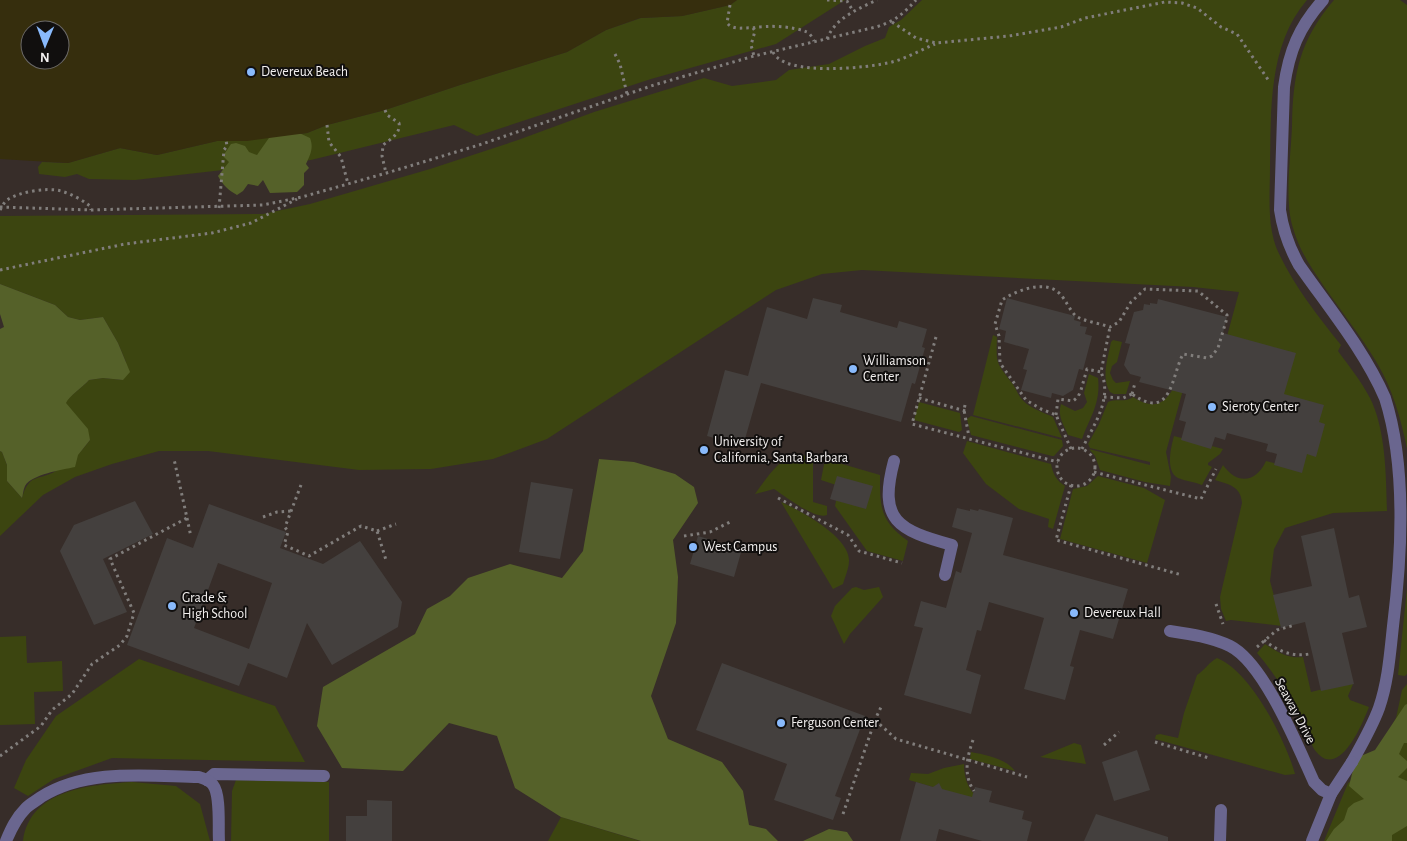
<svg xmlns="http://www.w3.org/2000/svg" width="1407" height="841" font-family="'Alegreya Sans',sans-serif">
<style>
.built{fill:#372d29;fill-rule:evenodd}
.green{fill:#3c4510}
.forest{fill:#556129}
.sand{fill:#362e0d;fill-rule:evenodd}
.building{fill:#44403e;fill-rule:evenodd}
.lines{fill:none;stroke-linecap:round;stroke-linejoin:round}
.path{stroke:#817e7c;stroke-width:3;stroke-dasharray:2.5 4;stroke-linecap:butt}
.service{stroke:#6a668f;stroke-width:12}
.minor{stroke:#6a668f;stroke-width:12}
.poi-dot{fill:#89bafc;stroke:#110f0e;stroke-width:2}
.labels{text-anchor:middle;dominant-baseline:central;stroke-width:4;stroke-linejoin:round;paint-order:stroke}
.poi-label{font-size:14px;fill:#f2efee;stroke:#110f0e;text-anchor:start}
.street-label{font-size:14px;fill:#f2efee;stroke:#110f0e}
</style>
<rect width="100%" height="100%" fill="#2a2624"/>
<path class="built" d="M 0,0 L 1407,0 L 1407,841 L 0,841 ZM 30,30 L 60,30 L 60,60 L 30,60 Z"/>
<g class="green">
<path d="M 737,0 L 845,0 L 776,44 L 651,79 L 477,136 L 454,125 L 311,160 L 135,180 L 89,179 L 77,174 L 65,177 L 39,174 L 38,167 L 42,162 L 68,163 L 120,148 L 157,155 L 217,141 L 307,133 L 327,125 L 385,110 L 463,84 L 567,52 L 606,30 L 641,18 L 682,16 L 730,5 Z"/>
<path d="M 922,0 L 1307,0 C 1268,45 1271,111 1270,167 C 1270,193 1267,222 1276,247 C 1291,282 1317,315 1341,345 L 1338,351 C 1349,366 1361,381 1370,398 C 1386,430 1386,476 1387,511 L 1333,513 L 1285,528 L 1274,549 L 1270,581 L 1282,626 L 1231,620 L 1226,621 L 1221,609 L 1220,597 L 1242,503 C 1241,486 1228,484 1215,480 L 1223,465 C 1237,485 1256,483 1266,461 L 1300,470 L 1305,451 L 1184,386 L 1166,452 L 1171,477 L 1170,486 L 1145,482 L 1100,470 L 1095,456 L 1089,449 L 1150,465 L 1150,462 L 1090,448 L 1088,444 L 1099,424 L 1108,402 C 1116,398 1126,403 1133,397 C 1168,420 1176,383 1185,357 L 1223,351 L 1239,292 L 1193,287 L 862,270 L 822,274 L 776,290 L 547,439 L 493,459 L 431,469 L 359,470 L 208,451 L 159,451 L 112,464 L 75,477 L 43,495 L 0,536 L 0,451 L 2,452 L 7,465 L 7,481 L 22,498 C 29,473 38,481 56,471 C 70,464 81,452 90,440 L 73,412 L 65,403 C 69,396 83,387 89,380 L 103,378 L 123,380 L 126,362 L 118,343 L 103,317 L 80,320 L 68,317 L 55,305 L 0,284 L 0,216 L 263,214 L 310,204 L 430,169 L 518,140 L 594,112 L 704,78 L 732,86 L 776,80 L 789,70 L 829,64 L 865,46 L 885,38 L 889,27 L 901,20 Z"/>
<path d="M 1334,0 L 1400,0 L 1407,5 L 1407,449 C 1401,419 1393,390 1377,363 C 1361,336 1341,311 1323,285 C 1311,267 1299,250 1293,228 C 1284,201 1291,155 1292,126 C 1293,74 1299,41 1334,0 Z"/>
<path d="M 993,335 L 997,337 C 996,364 996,362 1012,383 C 1015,387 1017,392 1020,397 C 1027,407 1042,412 1053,417 L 1062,438 L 973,415 Z"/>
<path d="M 1113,340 L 1122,342 L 1117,362 L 1112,366 L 1110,373 L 1113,380 L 1116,383 L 1130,381 L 1126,394 L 1114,394 L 1110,392 C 1101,377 1108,358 1111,342 Z"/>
<path d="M 1089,374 L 1098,378 C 1101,403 1090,417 1082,439 L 1068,435 C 1064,425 1057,416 1061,404 L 1075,411 L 1083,408 L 1087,402 L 1084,393 Z"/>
<path d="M 919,402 L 960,413 L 962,430 L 959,432 L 914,420 Z"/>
<path d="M 971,416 L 1062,440 L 1063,446 L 1054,456 L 1052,456 L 971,435 L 967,419 Z"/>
<path d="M 1174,436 L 1223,449 L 1220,454 L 1208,463 L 1208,465 L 1212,467 L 1202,485 C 1195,482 1185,481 1178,478 C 1165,471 1171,447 1174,436 Z"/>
<path d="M 967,441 L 1051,464 C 1053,474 1056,480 1065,486 L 1053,529 L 1048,527 L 1049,519 L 1019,509 L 986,484 L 963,453 Z"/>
<path d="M 796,453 L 813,458 L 813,502 L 827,506 L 827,515 C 815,520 785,496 774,489 L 755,494 C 766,479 778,460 796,453 Z"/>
<path d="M 825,459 L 880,475 C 880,507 880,521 908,541 L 903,561 L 867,551 L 835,506 L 839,486 L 821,480 Z"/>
<path d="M 1098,476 L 1144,488 L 1165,500 L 1147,563 L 1060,539 L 1073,489 L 1087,486 Z"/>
<path d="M 781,502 C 801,511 850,537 849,561 C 849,568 845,577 843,584 L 833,589 Z"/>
<path d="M 856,587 L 864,590 L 879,587 L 883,597 L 850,634 L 844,644 L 831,616 L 835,606 L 852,588 Z"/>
<path d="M 1407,588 L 1407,674 L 1405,676 L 1398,675 Z"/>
<path d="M 26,636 L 27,663 L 62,661 L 63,691 L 34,692 L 35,724 L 0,725 L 0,637 Z"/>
<path d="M 1265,644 C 1277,652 1289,659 1303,657 L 1311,692 L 1351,682 L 1353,684 L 1348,696 L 1350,700 L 1369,707 C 1362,725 1338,783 1314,749 C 1297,714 1283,683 1257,653 Z"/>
<path d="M 1217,658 C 1251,671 1286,741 1295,774 L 1285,775 L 1155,739 L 1156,735 L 1160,734 L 1178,738 L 1184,713 L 1197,675 C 1205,670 1209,662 1217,658 Z"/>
<path d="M 139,659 L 275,706 L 305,762 L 112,758 L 54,779 L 28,796 L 14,788 L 26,760 L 56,716 Z"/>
<path d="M 1407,684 L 1407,841 L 1324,841 L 1348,783 L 1371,765 L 1396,718 L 1402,690 Z"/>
<path d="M 1074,743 L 1081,745 L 1086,764 L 1040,757 Z"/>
<path d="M 971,752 C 986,755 1005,758 1015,771 L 970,759 Z"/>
<path d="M 964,764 C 964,776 967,787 975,795 L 974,799 L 909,780 L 911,773 L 928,774 L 944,768 Z"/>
<path d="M 236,780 L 329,782 L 329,841 L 231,841 L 232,791 Z"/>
<path d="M 132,782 L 176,786 L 200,804 L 210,841 L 23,841 C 30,789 90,785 132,782 Z"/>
<path d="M 561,817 L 640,841 L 641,841 L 548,841 Z"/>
</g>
<g class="forest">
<path d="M 295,131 L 310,138 C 314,148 310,155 306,164 L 309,168 L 304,173 L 304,185 L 297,192 L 270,193 L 263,180 L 258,186 L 248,184 L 243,191 L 237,195 C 228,190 223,185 218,176 L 229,162 L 223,156 L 231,144 L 236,143 L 245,146 L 249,152 L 257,155 L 271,135 Z"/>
<path d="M 0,284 L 55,305 L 68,317 L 80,320 L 103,317 L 118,343 L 130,372 L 123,380 L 103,378 L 89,380 C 83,387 69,396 66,403 L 88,429 L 90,440 L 78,455 L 75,467 C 62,470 32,474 25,486 C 23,490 23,495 22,498 L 7,481 L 7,465 L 2,452 L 0,451 L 0,329 L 4,327 L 0,314 Z"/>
<path d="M 599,459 L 634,462 L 675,474 L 694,487 L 698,503 L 673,540 L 678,577 L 676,623 L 651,696 L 668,739 L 722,762 L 743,791 L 749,825 L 766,829 L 778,841 L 641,841 L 561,817 L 515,788 L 497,736 L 449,723 L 403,771 L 342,768 L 317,726 L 323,687 L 415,634 L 427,609 L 450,596 L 468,578 L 510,564 L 562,578 L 583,551 Z"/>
<path d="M 1407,704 L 1407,743 L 1404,743 L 1399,754 L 1407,761 L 1407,768 L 1398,777 L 1407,781 L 1407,826 L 1392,835 L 1392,841 L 1326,841 L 1334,829 L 1344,820 L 1348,808 L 1354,803 L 1364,799 L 1349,786 L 1356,758 L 1375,750 L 1405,705 Z"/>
<path d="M 829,829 L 847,832 L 853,841 L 803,841 Z"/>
</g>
<path class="sand" d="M 0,0 L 737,0 L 730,5 L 682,16 L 640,18 L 606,30 L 567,52 L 463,84 L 385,110 L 327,125 L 307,133 L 247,141 L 217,141 L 157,155 L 120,148 L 68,163 L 0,159 ZM 30,30 L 60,30 L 60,60 L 30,60 Z"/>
<g class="building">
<path d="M 813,298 L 842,305 L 840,312 L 897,328 L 899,321 L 927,329 L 922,347 L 925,348 L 915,384 L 912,383 L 901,422 L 761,383 L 743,446 L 707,436 L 725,370 L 748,376 L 767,307 L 807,319 Z"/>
<path d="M 1007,298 L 1075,316 L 1074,320 L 1081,322 L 1080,326 L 1087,327 L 1085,334 L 1092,336 L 1083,370 L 1079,369 L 1073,390 L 1063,396 L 1052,393 L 1051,398 L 1021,390 L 1027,370 L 1023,369 L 1029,349 L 1004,342 L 1006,331 L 999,329 Z"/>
<path d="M 1158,299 L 1227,317 L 1223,333 L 1296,353 L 1284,394 L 1324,405 L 1319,422 L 1325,424 L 1316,457 L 1307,454 L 1302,473 L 1274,465 L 1277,454 L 1266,451 L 1268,444 L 1227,433 L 1225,440 L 1215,437 L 1211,449 L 1181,440 L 1186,422 L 1179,420 L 1186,394 L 1139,382 L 1141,377 L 1130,374 L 1124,365 L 1130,344 L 1125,343 L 1134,312 L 1143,310 L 1144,304 L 1150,305 L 1150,303 L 1157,304 Z"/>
<path d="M 837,476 L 873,486 L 866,509 L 830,499 Z"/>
<path d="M 531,482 L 573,489 L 560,559 L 519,552 Z"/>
<path d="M 135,501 L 153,534 L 103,559 L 127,612 L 94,625 L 60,551 L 74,525 Z"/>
<path d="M 209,504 L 286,532 L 280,548 L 323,564 L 360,541 L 402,602 L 398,627 L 332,665 L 307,623 L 287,678 L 248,663 L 239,686 L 127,645 L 167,538 L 193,548 ZM 218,563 L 272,583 L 249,649 L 194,628 Z"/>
<path d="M 957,508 L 970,511 L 970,509 L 978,511 L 979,509 L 1013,518 L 1003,555 L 1128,589 L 1113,639 L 1080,630 L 1070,666 L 1074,667 L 1065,700 L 1024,689 L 1044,618 L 989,602 L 981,631 L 977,630 L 966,670 L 981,675 L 971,714 L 904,695 L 923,628 L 914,626 L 921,601 L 946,608 L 956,571 L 961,573 L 972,533 L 952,527 Z"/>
<path d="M 1334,528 L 1349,598 L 1359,595 L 1367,627 L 1342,633 L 1354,684 L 1321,691 L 1305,622 L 1281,628 L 1273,595 L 1312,586 L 1301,536 Z"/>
<path d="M 698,536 L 742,549 L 734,577 L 690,564 Z"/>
<path d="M 722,663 L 865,716 L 835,796 L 841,798 L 833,820 L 774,800 L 787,764 L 696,730 Z"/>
<path d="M 1137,750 L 1150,790 L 1114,801 L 1102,762 Z"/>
<path d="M 916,782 L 933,787 L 939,783 L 942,789 L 972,797 L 975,787 L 992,791 L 989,802 L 1024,811 L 1022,819 L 1032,822 L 1027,841 L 982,841 L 939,829 L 936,841 L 900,841 Z"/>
<path d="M 367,800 L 392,801 L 392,841 L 346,841 L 346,816 L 367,816 Z"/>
<path d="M 1096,814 L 1168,837 L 1168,841 L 1084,841 Z"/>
</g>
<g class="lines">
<g class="path">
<path d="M 827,0 L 847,1 L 853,11"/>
<path d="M 730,5 L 727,23 C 734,31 743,27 753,28 L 755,31 L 751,45 L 754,56"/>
<path d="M 892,22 L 916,38 L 936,43 L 1009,36 L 1061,27 L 1085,18 L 1165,2 L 1182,3 L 1197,8 L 1221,27 L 1237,34 L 1269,81"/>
<path d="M 753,28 C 768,25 792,26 807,32 C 811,34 812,38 814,41"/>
<path d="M 827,39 C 835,18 858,9 877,0"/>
<path d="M 773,52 C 784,77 869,68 892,62 C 907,58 921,50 935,44"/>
<path d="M 615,54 L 620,64 L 627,94"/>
<path d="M 385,110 L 387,115 L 399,123 C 401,133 391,139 383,145 L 382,156 L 386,173"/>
<path d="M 327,125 L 329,142 L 341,157 L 348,184"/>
<path d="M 0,207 L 91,210 L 263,205 L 302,197 L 390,172 L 479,145 L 654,85 L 754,56 L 876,27 C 895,21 902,15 916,0"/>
<path d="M 219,208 L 224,150 L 227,146 L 226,140"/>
<path d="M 0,210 C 2,207 4,202 7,200 C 19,192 47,187 61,191 C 72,194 82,200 90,206 L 91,210"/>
<path d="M 0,270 L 125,244 L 212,233 L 251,223 L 297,199"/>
<path d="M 936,337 L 912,424 L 1058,462"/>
<path d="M 1132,394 L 1135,383"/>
<path d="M 1104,397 L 1123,398 L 1132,394"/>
<path d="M 919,398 L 969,412"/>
<path d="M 965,405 L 964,410 L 969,437"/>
<path d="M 1056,415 L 1058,399 L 1073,401 L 1078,397 L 1081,390 L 1087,369 L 1101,372"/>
<circle cx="1076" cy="467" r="19"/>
<path d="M 1071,449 L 1056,415 L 1041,409 L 1026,400 L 1000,363 L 999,336 L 995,324 L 1002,300 C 1017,290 1046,279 1060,294 C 1066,300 1070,311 1076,316 C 1083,321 1102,324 1110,327 L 1119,322 L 1131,302 L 1145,289 L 1198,291 L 1227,315 L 1227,318 L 1218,348 L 1212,356 L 1207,358 L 1183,354 C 1171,377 1172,422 1132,394"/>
<path d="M 1082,449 C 1093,426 1113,399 1101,372 L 1110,327"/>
<path d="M 1094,472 L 1201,499 L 1216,469"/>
<path d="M 301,485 L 285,527 L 288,532 L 284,545 L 309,556 L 361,526 L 377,531 L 386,560"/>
<path d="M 1071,485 L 1056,540 L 1182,575"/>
<path d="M 778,498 L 848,535 L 859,551 L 902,563"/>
<path d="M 263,517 L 277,512 L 291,511"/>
<path d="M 187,518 L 191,537"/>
<path d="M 377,531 L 396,524"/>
<path d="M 684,536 L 710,532 L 732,521"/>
<path d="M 1216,604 L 1223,624"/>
<path d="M 1264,640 C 1277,651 1292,657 1309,654"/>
<path d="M 1257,647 L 1277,630 L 1295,625"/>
<path d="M 875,720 L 896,739 L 1027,777"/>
<path d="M 973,740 C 967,757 963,775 974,791"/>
<path d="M 1155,742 L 1209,758"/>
<path d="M 1104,745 L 1119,732"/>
<path d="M 0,756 L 41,726 L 52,710 L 72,694 L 92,664 L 120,645 L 127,636 L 134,613 L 110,559 L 187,518 L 174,459"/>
<path d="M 843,814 L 875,720 L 881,707"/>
</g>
<g class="service">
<path d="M 1323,0 C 1299,27 1289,51 1284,87 L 1280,210 C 1283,231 1289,247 1299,265 C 1329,308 1364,350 1385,398 C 1407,467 1402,554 1393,626 C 1390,654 1388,682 1379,708 C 1372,727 1362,744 1352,762"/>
<path d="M 894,461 C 878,521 898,530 952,545 L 945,575"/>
<path d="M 207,780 L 214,774 L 324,776"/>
<path d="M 6,841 C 11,829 16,818 26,808 C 30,804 36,801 41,797 C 87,768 147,776 199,777 C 204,779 210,780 213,785 C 221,795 218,828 219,841"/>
<path d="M 1220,841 L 1221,810"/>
</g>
<g class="minor">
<path d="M 1170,631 C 1190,634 1211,637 1230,646 C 1264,663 1298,747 1314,782 L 1322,790 L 1331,794"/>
<path d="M 1312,841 L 1331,794 L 1352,762"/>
</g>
</g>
<g class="poi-dot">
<circle cx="251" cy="72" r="5"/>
<circle cx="853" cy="369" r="5"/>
<circle cx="1212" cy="407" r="5"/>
<circle cx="704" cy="450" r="5"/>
<circle cx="693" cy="547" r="5"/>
<circle cx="172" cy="606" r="5"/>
<circle cx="1074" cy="613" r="5"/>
<circle cx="781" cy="723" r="5"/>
</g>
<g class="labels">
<g class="poi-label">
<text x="261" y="72">Devereux Beach</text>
<text x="863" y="361">Williamson<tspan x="863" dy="16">Center</tspan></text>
<text x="1222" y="407">Sieroty Center</text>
<text x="714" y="442">University of<tspan x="714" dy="16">California, Santa Barbara</tspan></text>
<text x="703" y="547">West Campus</text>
<text x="182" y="598">Grade &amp;<tspan x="182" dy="16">High School</tspan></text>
<text x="1084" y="613">Devereux Hall</text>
<text x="791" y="723">Ferguson Center</text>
</g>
<g class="street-label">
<text transform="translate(1295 711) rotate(62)">Seaway Drive</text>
</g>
</g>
<g transform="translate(45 45) rotate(181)"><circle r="24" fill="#110f0e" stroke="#6b6968"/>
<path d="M0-4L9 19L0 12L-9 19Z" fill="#89bafc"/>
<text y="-8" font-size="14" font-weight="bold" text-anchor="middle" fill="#f2efee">N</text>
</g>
</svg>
